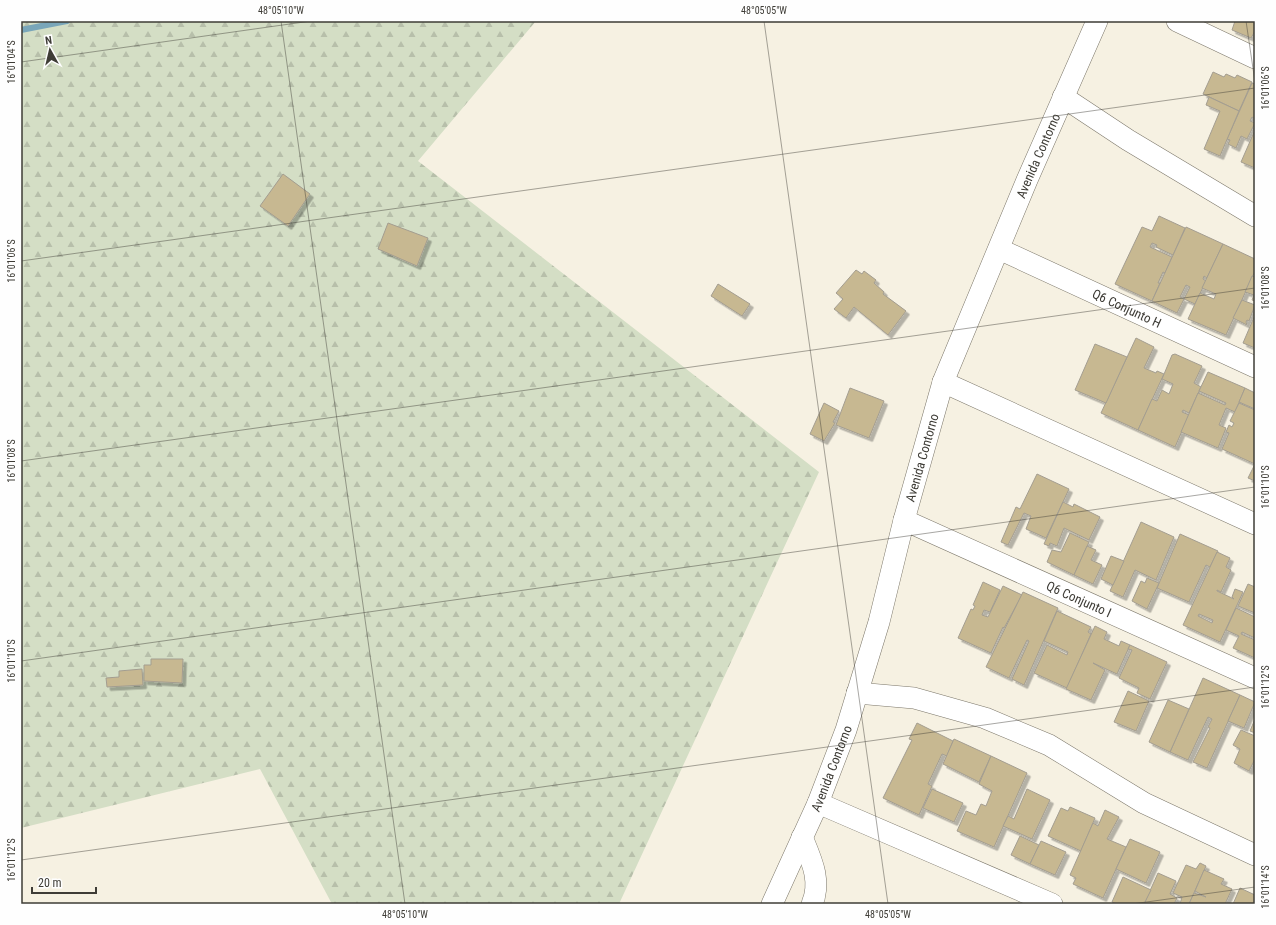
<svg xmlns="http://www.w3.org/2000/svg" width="1276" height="925" font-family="'Roboto Condensed',sans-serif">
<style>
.forest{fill:url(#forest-firs)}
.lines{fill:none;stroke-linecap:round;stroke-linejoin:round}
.stream{stroke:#79a6b9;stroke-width:6}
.building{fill:#c7b891;stroke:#a39d90;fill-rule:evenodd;filter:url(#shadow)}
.minor-casing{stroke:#7c776a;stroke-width:22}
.minor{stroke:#fff;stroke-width:21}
.ticks{fill:none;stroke:#3e3c36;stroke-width:1;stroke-opacity:0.45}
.labels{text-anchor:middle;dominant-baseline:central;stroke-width:4;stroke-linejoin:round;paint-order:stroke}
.street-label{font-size:13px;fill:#3e3c36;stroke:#fefefe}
.neatline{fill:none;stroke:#3e3c36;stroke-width:1.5}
.ticks-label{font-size:10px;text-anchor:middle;fill:#3e3c36}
</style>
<defs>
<pattern id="forest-firs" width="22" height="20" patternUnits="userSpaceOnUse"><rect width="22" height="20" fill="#d4dec5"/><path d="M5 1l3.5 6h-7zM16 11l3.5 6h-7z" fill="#b7bfaa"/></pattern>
<filter id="shadow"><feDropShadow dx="3.5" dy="3.5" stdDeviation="0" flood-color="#0004"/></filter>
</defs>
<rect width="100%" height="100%" fill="#f6f1e2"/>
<path class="forest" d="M 21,21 L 536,21 L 418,161 L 819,472 L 619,904 L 332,904 L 260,769 L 21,828 Z"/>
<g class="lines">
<path class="stream" d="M 21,30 L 67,21"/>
</g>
<g class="building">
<path d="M 1235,21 L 1255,21 L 1255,31 L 1251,38 L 1232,30 Z"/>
<path d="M 1213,72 L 1224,77 L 1226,74 L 1235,78 L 1237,75 L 1252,82 L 1239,111 L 1203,94 Z"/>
<path d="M 1252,83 L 1255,84 L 1255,119 L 1252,117 L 1250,121 L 1255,123 L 1247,139 L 1241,136 L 1236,148 L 1228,144 L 1230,140 L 1227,139 Z"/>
<path d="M 1209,97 L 1239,111 L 1220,156 L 1204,149 L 1220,111 L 1206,105 Z"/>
<path d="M 1255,130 L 1255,168 L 1241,162 Z"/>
<path d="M 283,174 L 310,194 L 288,226 L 260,206 Z"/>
<path d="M 1159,216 L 1185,228 L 1173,255 L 1156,247 L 1157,245 L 1152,243 L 1150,247 L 1172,257 L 1165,273 L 1163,272 L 1158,283 L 1160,283 L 1152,301 L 1115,284 L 1142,227 L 1152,231 Z"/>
<path d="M 388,223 L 428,238 L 417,266 L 378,249 Z"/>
<path d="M 1186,227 L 1223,244 L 1207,278 L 1204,276 L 1203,279 L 1206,281 L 1195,304 L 1184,299 L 1190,287 L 1186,285 L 1180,297 L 1184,299 L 1177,313 L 1152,301 Z"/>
<path d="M 1223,244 L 1255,259 L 1255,271 L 1226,335 L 1188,319 L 1200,293 L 1214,299 L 1216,294 L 1202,288 Z"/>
<path d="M 856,270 L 862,274 L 864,271 L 876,280 L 874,283 L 884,292 L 883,294 L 906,311 L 888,335 L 854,307 L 846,318 L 834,309 L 843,299 L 836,293 Z"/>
<path d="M 1252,276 L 1255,277 L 1255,301 L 1252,300 L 1254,295 L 1245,292 Z"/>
<path d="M 718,284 L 750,304 L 742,316 L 711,296 Z"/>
<path d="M 1242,300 L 1255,305 L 1249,321 L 1247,320 L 1246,322 L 1247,325 L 1233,318 Z"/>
<path d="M 1255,315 L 1255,348 L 1243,343 Z"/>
<path d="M 1136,338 L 1154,347 L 1144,368 L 1156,373 L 1157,371 L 1164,374 L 1138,430 L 1101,413 Z"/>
<path d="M 1095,344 L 1127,357 L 1106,403 L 1075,390 Z"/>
<path d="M 1175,354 L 1202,366 L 1194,383 L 1201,387 L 1189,413 L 1183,410 L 1182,412 L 1189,415 L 1175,447 L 1138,430 L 1152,399 L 1157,401 L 1162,390 L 1169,394 L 1173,384 L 1162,379 L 1172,355 Z"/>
<path d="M 1208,372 L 1245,388 L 1235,412 L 1226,408 L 1219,425 L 1226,428 L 1218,448 L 1181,432 L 1198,393 L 1225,405 L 1226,403 L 1199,391 Z"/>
<path d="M 850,388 L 884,401 L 869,438 L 836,425 Z"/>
<path d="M 1245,388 L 1255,393 L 1255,409 L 1239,402 Z"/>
<path d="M 824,403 L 839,411 L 833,422 L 835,423 L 824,441 L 810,434 Z"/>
<path d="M 1239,403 L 1255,410 L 1255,464 L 1222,449 L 1229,433 L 1226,432 L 1229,425 L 1232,427 L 1234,423 L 1230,421 Z"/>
<path d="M 1255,464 L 1255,481 L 1248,478 Z"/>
<path d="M 1037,474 L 1069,489 L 1046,538 L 1026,529 L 1031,516 L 1024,513 L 1008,545 L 1001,542 L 1016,507 L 1020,509 Z"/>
<path d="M 1063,502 L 1073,507 L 1074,504 L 1100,517 L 1089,540 L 1064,528 L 1057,546 L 1050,543 L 1049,546 L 1044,544 Z"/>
<path d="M 1141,522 L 1174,537 L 1156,580 L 1135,570 L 1123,597 L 1110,591 Z"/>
<path d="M 1070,533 L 1089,542 L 1074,575 L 1047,562 L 1052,550 L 1061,552 Z"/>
<path d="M 1180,534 L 1218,551 L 1210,567 L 1206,565 L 1189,602 L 1157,588 Z"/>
<path d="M 1087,546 L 1096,550 L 1091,560 L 1102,565 L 1093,584 L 1074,575 Z"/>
<path d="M 1217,552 L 1230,558 L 1226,567 L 1231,570 L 1221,592 L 1217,590 L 1217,591 L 1234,599 L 1232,597 L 1235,589 L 1243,592 L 1220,642 L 1183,625 ZM 1199,614 L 1213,620 L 1212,623 L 1198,616 Z"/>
<path d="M 1111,556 L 1124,561 L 1113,585 L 1101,579 Z"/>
<path d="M 1147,578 L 1159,583 L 1147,609 L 1132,601 L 1141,581 L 1145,583 Z"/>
<path d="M 983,582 L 1000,590 L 990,612 L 984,610 L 982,615 L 988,617 L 1003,586 L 1022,595 L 1004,628 L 1003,627 L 991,653 L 958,638 L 971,609 L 973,610 L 975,606 L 973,605 Z"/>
<path d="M 1248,584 L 1255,587 L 1255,613 L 1238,606 Z"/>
<path d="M 1023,592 L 1058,608 L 1024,685 L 1012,679 L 1029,641 L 1027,640 L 1009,678 L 986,667 Z"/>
<path d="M 1236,608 L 1255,617 L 1255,638 L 1242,632 L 1241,634 L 1255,640 L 1255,658 L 1233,648 L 1239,636 L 1226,630 Z"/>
<path d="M 1057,611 L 1091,627 L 1088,632 L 1091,634 L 1067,688 L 1034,673 L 1047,645 L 1067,655 L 1068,652 L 1044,641 Z"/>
<path d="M 1095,626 L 1107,632 L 1104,639 L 1119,646 L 1121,641 L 1130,645 L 1117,674 L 1093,663 L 1105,670 L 1091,700 L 1066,689 Z"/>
<path d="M 1130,645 L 1167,662 L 1150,699 L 1137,693 L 1139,688 L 1119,678 L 1132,650 L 1128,649 Z"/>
<path d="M 151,659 L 183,659 L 182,683 L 144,681 L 144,665 L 151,665 Z"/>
<path d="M 142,669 L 143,685 L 107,687 L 106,678 L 119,677 L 119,671 Z"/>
<path d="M 1203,678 L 1240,695 L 1207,768 L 1193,762 L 1210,728 L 1208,727 L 1212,719 L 1208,717 L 1188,760 L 1170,752 Z"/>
<path d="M 1128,691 L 1149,701 L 1136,731 L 1114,722 Z"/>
<path d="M 1240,695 L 1255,702 L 1244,728 L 1228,721 Z"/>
<path d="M 1168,700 L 1189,709 L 1170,752 L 1149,742 Z"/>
<path d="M 1255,719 L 1255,733 L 1250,731 Z"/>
<path d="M 917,723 L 953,741 L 947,756 L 942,754 L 928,784 L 932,786 L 919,815 L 883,798 L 912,740 L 909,739 Z"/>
<path d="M 1241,730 L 1255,736 L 1255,759 L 1249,771 L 1234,763 L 1240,749 L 1233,745 Z"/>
<path d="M 954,739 L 991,756 L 979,782 L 943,764 Z"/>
<path d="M 991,756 L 1027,773 L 994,847 L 957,831 L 966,811 L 976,815 L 981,804 L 986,806 L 992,791 L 979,784 Z"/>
<path d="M 932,789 L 963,803 L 954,822 L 923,808 Z"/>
<path d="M 1027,789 L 1050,800 L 1032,839 L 1003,826 L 1008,816 L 1014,819 Z"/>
<path d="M 1070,807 L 1095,818 L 1081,851 L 1048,836 L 1061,808 L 1068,811 Z"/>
<path d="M 1105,810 L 1119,817 L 1107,839 L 1126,847 L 1103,898 L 1073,884 L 1076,878 L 1070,875 L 1093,823 L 1098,826 Z"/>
<path d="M 1020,836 L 1039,845 L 1030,864 L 1011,855 Z"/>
<path d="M 1130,839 L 1160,852 L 1146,883 L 1116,869 Z"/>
<path d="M 1041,841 L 1066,852 L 1055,875 L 1030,864 Z"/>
<path d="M 1200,863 L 1206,866 L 1189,904 L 1180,904 L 1182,897 L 1173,893 L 1186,865 L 1196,869 Z"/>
<path d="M 1204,870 L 1224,879 L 1221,884 L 1232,889 L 1225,904 L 1189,904 L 1194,893 L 1206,897 L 1195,891 Z"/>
<path d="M 1158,873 L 1176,881 L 1170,894 L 1177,898 L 1174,904 L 1144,904 Z"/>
<path d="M 1123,877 L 1151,890 L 1144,904 L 1117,904 L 1112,902 Z"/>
<path d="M 1240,888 L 1255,895 L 1255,904 L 1233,904 Z"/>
</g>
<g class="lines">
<defs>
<g id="minor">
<path d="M 1177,21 L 1255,58"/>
<path d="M 1063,97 L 1128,140 L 1255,216"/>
<path id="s1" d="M 999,249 L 1255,367"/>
<path d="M 943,382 L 1255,524"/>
<path id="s2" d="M 904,520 L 1255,678"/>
<path d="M 857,693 L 914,698 L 985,718 L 1049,745 L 1144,803 L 1255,855"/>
<path d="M 818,803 L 1052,904"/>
<path d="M 802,837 C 811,859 822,881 812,904"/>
<path id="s3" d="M 772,904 L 818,803 L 846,730 L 879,622 L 904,520 L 943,382 L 1027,180 L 1097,21"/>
</g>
</defs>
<use href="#minor" class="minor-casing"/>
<use href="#minor" class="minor"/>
</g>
<path class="ticks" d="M 281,21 L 405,904M 764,21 L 888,904M 1246,21 L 1255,82M 21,62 L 311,21M 21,261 L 1255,88M 21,461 L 1255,288M 21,661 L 1255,487M 21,860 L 1255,687M 1132,904 L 1255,887"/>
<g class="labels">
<g class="street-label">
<text stroke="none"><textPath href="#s3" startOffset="796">Avenida Contorno</textPath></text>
<text stroke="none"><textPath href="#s1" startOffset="141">Q6 Conjunto H</textPath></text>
<text stroke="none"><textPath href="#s3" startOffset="472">Avenida Contorno</textPath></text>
<text stroke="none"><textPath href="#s2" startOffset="192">Q6 Conjunto I</textPath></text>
<text stroke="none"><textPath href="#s3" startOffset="148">Avenida Contorno</textPath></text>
</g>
</g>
<rect width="1276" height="925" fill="none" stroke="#fefefe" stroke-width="44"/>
<g transform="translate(50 50) rotate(352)" stroke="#fefefe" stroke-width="3" paint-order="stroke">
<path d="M0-3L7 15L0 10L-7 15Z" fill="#3e3c36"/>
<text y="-6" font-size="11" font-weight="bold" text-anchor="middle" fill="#3e3c36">N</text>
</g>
<path d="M32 887v6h64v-6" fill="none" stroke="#3e3c36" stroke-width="2"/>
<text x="38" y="887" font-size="12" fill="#3e3c36" stroke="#fefefe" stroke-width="3" paint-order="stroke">20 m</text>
<rect x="22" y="22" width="1232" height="881" class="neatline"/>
<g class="ticks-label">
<text x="281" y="14">48°05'10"W</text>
<text x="764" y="14">48°05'05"W</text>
<text transform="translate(11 62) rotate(-90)" y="4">16°01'04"S</text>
<text transform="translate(1265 88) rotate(-90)" y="4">16°01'06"S</text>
<text transform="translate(11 261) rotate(-90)" y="4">16°01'06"S</text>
<text transform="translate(1265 288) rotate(-90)" y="4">16°01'08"S</text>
<text transform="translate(11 461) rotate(-90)" y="4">16°01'08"S</text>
<text transform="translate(1265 487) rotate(-90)" y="4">16°01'10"S</text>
<text transform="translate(11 661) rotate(-90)" y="4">16°01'10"S</text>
<text transform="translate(1265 687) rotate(-90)" y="4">16°01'12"S</text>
<text transform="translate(11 860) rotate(-90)" y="4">16°01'12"S</text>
<text transform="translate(1265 887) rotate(-90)" y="4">16°01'14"S</text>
<text x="405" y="918">48°05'10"W</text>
<text x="888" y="918">48°05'05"W</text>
</g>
</svg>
